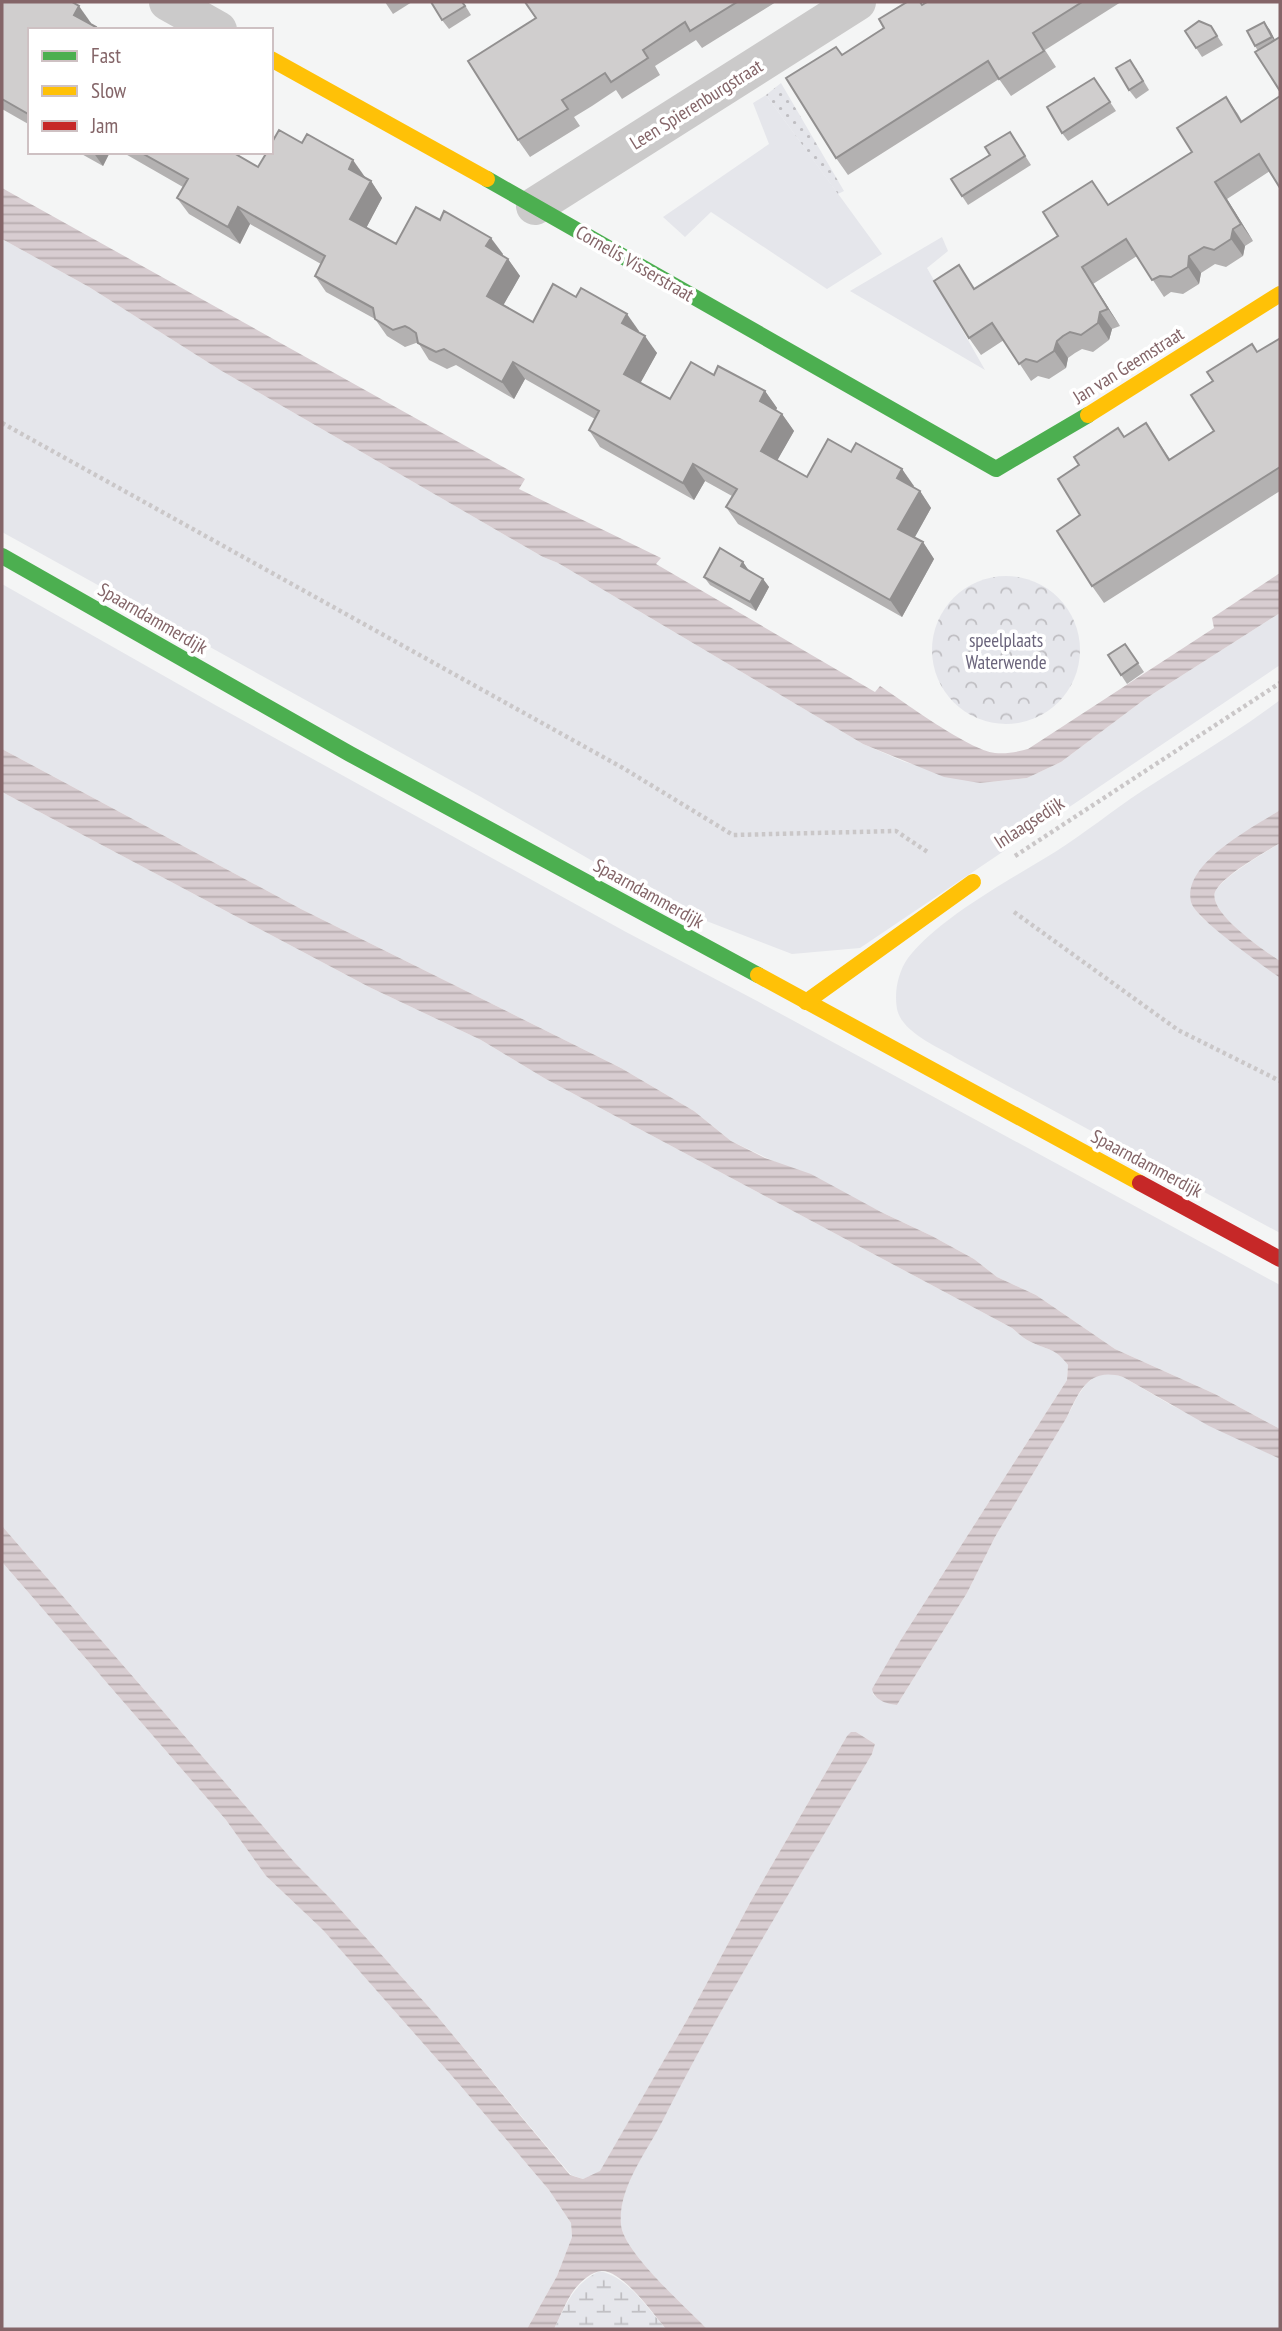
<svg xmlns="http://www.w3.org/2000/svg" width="1282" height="2331" font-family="'PT Sans Narrow',sans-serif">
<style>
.grass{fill:#e5e6eb}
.wetland{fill:url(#wetland-marsh)}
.park{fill:url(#park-crowns)}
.garden{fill:url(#garden-dots)}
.water{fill:url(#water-rules)}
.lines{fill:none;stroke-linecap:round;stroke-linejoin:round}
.path{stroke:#cac7c8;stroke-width:4.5;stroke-dasharray:3.5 3.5;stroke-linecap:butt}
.street{stroke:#cbcaca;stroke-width:38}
.fast{stroke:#4caf50;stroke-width:16}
.slow{stroke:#ffc107;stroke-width:16}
.jam{stroke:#c62828;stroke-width:16}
.wall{fill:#b3b1b1}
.shaded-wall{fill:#929090}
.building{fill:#d0cece;stroke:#929090;stroke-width:2}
.labels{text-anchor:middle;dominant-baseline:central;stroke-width:7;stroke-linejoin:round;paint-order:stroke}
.street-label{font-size:19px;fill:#846568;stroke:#fff}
.park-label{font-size:19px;fill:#6a647b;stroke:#fff}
</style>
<defs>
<pattern id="wetland-marsh" width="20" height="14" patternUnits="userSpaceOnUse" patternTransform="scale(1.75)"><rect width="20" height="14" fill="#e5e6eb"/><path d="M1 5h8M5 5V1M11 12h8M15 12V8" fill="none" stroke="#bfbec2"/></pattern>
<pattern id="park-crowns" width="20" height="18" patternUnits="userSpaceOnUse" patternTransform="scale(1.75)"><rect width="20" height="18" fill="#e5e6eb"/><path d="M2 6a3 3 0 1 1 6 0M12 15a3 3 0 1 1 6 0" fill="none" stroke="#bfbec2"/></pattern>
<pattern id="garden-dots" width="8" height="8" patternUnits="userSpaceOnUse" patternTransform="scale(1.75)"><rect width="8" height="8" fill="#e5e6eb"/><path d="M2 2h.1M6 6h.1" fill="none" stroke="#bfbec2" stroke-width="1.8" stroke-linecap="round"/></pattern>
<pattern id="water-rules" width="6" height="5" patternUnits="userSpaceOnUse" patternTransform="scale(1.75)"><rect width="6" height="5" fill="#d8cdd1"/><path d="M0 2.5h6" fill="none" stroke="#b5aaad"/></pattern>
</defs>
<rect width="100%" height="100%" fill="#f4f5f5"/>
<g class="grass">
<path d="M 766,95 L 882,254 L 827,289 L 711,212 L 685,237 L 663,217 L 769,144 L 753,103 Z"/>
<path d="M 942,237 L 948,251 L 927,268 L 985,370 L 850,291 Z"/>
<path d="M 2,239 L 89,287 L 220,370 L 543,557 L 558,563 L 863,744 L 905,762 L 980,783 L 1027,778 L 1061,762 L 1145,699 L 1280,613 L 1280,665 L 860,948 L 792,954 L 678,910 L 481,797 L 2,532 Z"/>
<path d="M 2,584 L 217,706 L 626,932 L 759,1002 L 1280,1285 L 1280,1429 L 1215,1394 L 1115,1349 L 1036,1295 L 997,1277 L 974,1259 L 932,1236 L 731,1141 L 694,1111 L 621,1068 L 301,909 L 2,749 Z"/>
<path d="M 1280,700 L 1280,810 L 1231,842 L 1209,859 L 1191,903 L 1201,917 L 1280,978 L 1280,1233 L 958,1059 C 939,1047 902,1033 897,1009 C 894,992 898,972 908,958 C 940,917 1010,880 1055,852 C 1085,833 1112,811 1142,791 C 1188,761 1236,733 1280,700 Z"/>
<path d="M 2,792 L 369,987 L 481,1040 L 544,1078 L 1012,1328 C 1018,1333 1024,1339 1031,1342 C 1049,1351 1054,1347 1068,1365 L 1067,1380 L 900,1641 L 873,1694 C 879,1701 888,1704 897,1705 L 900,1700 L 967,1593 L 995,1537 L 1067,1417 L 1077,1397 L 1086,1384 L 1096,1376 L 1109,1373 L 1123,1377 L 1171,1405 L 1280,1459 L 1280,2329 L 707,2329 C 687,2308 622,2251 621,2224 C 618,2186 647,2150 664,2117 C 728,1993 800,1874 872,1754 L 875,1744 L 856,1732 L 847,1736 L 751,1901 L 687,2020 L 600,2172 L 583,2179 L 571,2175 L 437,2016 L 331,1899 L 295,1863 L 2,1526 Z"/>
<path d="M 1280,843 L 1280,961 C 1265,951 1208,913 1215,892 C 1221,878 1266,852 1280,843 Z"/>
<path d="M 2,1562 L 226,1820 L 266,1876 L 323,1930 L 459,2084 L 549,2190 L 571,2223 L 572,2237 L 557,2276 L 527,2329 L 2,2329 Z"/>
</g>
<path class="wetland" d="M 600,2271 C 629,2278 647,2308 666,2329 L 554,2329 C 567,2303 573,2284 600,2271 Z"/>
<circle class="park" cx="1006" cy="650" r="74"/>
<path class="garden" d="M 781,83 L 844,191 L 838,194 L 766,95 Z"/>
<g class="water">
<path d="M 2,188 L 525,479 L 519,489 L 661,558 L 656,564 L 875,692 L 880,686 C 904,702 969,750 995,753 C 1007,754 1017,752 1028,749 L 1214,628 L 1212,618 L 1280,573 L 1280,613 L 1145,699 L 1061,762 L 1027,778 L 980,783 L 944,777 L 863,744 L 558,563 L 543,557 L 220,370 L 89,287 L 2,239 Z"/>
<path d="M 2,749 L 301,909 L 621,1068 L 694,1111 L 731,1141 L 765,1158 L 811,1174 L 881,1212 L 932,1236 L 974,1259 L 997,1277 L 1036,1295 L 1115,1349 L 1215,1394 L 1280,1429 L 1280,1459 L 1209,1426 L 1123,1377 C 1089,1367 1080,1390 1067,1417 L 995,1537 L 967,1593 L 900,1700 L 897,1705 C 887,1704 874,1700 872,1689 L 900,1641 L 1067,1380 L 1068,1365 C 1054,1347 1049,1351 1031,1342 C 1024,1339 1018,1333 1012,1328 L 544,1078 L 481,1040 L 369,987 L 2,792 Z"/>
<path d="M 1280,810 L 1280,843 C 1265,852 1222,876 1215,892 C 1208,913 1265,951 1280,961 L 1280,978 C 1263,965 1195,919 1191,902 C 1182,863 1254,827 1280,810 Z"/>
<path d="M 2,1526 L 295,1863 L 331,1899 L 437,2016 L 570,2175 L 583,2179 L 600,2171 L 687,2020 L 751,1901 L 847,1736 L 851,1732 L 856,1732 L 875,1744 L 872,1754 C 800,1875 726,1996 662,2122 C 646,2153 618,2188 621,2224 C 622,2251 687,2308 707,2329 L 666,2329 C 653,2314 623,2270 601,2271 C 591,2272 580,2282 574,2290 C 566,2301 560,2317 554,2329 L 527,2329 L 557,2276 L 572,2237 L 571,2223 L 549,2190 L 459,2084 L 323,1930 L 266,1876 L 226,1820 L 2,1562 Z"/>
</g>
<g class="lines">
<g class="path">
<path d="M 2,423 L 623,768 L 733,835 L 896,831 L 929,853"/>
<path d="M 1015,856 L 1280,683"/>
<path d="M 1014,912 L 1178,1030 L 1280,1081"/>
</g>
<g class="street">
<path d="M 168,2 L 218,30"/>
<path d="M 535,206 L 857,2"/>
</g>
<g class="fast">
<path d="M 487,179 L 996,469 L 1088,415"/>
<path d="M 2,556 L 350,754 L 758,975"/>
</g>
<g class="slow">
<path d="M 271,59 L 487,179"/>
<path d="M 1088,415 L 1280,294"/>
<path d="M 758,975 L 1140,1183"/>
<path d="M 806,1002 L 973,882"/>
</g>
<path class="jam" d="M 1140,1183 L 1280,1259"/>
</g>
<g class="wall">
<path d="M 2,2 L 91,23 L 30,30 L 30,125 L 2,109 Z"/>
<path d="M 385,2 L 412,2 L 393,14 Z"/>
<path d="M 463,2 L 471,15 L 449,29 L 442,20 Z"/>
<path d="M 525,2 L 776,2 L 702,48 L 696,40 L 655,66 L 660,75 L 622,99 L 616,90 L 592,106 L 574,117 L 580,126 L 530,157 L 518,140 L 536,18 Z"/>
<path d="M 927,2 L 1121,2 L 1045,50 L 1056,67 L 1011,96 L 999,79 L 848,175 L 836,158 L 842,55 Z"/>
<path d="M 1264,22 L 1275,40 L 1258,51 L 1255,46 Z"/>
<path d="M 1211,26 L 1223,45 L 1202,57 L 1185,31 Z"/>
<path d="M 1136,68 L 1149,90 L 1136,99 L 1129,90 Z"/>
<path d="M 1094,78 L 1116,111 L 1068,141 L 1062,133 Z"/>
<path d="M 1226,97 L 1238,114 L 1270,171 L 1227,199 L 1253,241 L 1245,246 L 1243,256 L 1226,267 L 1215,264 L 1201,273 L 1199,284 L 1183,294 L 1171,292 L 1164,297 L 1137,256 L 1093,284 L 1120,326 L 1112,329 L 1109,340 L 1093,352 L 1082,349 L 1075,353 L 1068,358 L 1066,368 L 1049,379 L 1038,376 L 1031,381 L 1004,340 L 981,355 L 969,338 L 975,288 L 1192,152 Z"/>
<path d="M 1010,132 L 1031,165 L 968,205 L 962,196 L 990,155 Z"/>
<path d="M 78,152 L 110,152 L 103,166 Z"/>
<path d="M 122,152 L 232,152 L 258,167 L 365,177 L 365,178 L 371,181 L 382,198 L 366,228 L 396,244 L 503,254 L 502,256 L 508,259 L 520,276 L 503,305 L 533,322 L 639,331 L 639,332 L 657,353 L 640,383 L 670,399 L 714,375 L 765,391 L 777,408 L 776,410 L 782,414 L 794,431 L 777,460 L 807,477 L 851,452 L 902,469 L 913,487 L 920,491 L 931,508 L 914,538 L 923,542 L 934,559 L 902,617 L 738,524 L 726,507 L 732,496 L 705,481 L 694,500 L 600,447 L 589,430 L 595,419 L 525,379 L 514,399 L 456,365 L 447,369 L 429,360 L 419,344 L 416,343 L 405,347 L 387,336 L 375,319 L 326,292 L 315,276 L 321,264 L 250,224 L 240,244 L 189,214 L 177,198 L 183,187 Z"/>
<path d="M 1280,340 L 1280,491 L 1104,603 L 1092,586 L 1080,515 L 1079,465 L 1146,423 L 1170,459 L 1214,431 L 1258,352 Z"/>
<path d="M 743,562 L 749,571 L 763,579 L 769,587 L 756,611 L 710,585 L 704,577 Z"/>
<path d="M 1125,644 L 1144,672 L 1127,684 L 1108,655 Z"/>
</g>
<g class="shaded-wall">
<path d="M 79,6 L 91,23 L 87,30 L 74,15 Z"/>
<path d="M 1264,22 L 1270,30 L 1278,46 L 1272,37 Z"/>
<path d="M 93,152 L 110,152 L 103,166 Z"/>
<path d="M 353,160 L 365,177 L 360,186 L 349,169 Z"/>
<path d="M 371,181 L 382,198 L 362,236 L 350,219 Z"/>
<path d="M 1215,182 L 1227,199 L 1253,241 L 1241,224 Z"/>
<path d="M 238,207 L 250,224 L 240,244 L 228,227 Z"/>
<path d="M 1233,229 L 1245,246 L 1243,256 L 1231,239 Z"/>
<path d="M 491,238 L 503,254 L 497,263 L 486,246 Z"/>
<path d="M 1189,256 L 1201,273 L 1199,284 L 1188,267 Z"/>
<path d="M 508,259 L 520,276 L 499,313 L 487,296 Z"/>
<path d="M 1082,267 L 1093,284 L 1120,326 L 1108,309 Z"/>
<path d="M 1100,312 L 1112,329 L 1109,340 L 1098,323 Z"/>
<path d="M 627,314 L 639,331 L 634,340 L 622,323 Z"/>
<path d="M 645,336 L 657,353 L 636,391 L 624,374 Z"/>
<path d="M 1057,341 L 1068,358 L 1066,368 L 1054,351 Z"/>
<path d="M 513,362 L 525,379 L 514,399 L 502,382 Z"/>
<path d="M 765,391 L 777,408 L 772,418 L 760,401 Z"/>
<path d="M 782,414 L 794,431 L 773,468 L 761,451 Z"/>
<path d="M 693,464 L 705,481 L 694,500 L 683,483 Z"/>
<path d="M 902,469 L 914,486 L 909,495 L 897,478 Z"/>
<path d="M 920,491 L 931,508 L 910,546 L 898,529 Z"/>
<path d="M 923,542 L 934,559 L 902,617 L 890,600 Z"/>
<path d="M 743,562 L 749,571 L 741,566 Z"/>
<path d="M 763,579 L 769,587 L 756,611 L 750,602 Z"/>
</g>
<g class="building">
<path d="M 2,2 L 72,2 L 79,6 L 74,15 L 96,27 L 95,30 L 30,30 L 30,115 L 2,99 Z"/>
<path d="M 431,2 L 462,2 L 465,6 L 442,20 Z"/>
<path d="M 525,2 L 737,2 L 690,31 L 685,22 L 643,50 L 648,58 L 611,82 L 605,73 L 580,89 L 562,100 L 568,109 L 518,140 L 468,61 L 536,18 Z"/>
<path d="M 907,2 L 920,2 L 922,5 L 927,2 L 1082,2 L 1033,33 L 1044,51 L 999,79 L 988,61 L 836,158 L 786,78 L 836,47 L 842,55 L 884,28 L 879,19 Z"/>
<path d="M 1199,21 L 1211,26 L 1217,36 L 1196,48 L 1185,31 Z"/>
<path d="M 1264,22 L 1272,37 L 1255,46 L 1247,31 Z"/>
<path d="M 1280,37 L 1280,91 L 1255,52 Z"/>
<path d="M 1130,60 L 1143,81 L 1129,90 L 1116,68 Z"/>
<path d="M 1094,78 L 1110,102 L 1062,133 L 1047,107 Z"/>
<path d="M 1280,96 L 1280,188 L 1259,154 L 1215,182 L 1241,224 L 1233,229 L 1231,239 L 1214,250 L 1204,247 L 1189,256 L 1188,267 L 1171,277 L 1160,276 L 1152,280 L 1126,239 L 1082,267 L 1108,309 L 1100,312 L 1098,323 L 1081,335 L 1070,332 L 1063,336 L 1057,341 L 1054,351 L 1037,362 L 1026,359 L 1019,364 L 992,323 L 969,338 L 934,281 L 959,265 L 974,289 L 1058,236 L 1043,212 L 1092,181 L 1108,205 L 1192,152 L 1177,128 L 1226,97 L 1241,122 Z"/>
<path d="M 279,130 L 302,143 L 307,134 L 353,160 L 349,169 L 371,181 L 350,219 L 396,244 L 416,207 L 440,220 L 444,211 L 491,238 L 486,246 L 508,259 L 487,296 L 533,322 L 553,284 L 576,297 L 581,288 L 627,314 L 622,323 L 645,336 L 624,374 L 670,399 L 691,362 L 714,375 L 718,366 L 765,391 L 760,401 L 782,414 L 761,451 L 807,477 L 828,439 L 851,452 L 856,443 L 902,469 L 897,478 L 920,491 L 898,529 L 923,542 L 890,600 L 726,507 L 737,489 L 693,464 L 683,483 L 589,430 L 599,411 L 513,362 L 502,382 L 444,349 L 436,352 L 418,343 L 416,333 L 409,328 L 405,326 L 393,330 L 375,319 L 373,308 L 315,276 L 325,256 L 238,207 L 228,227 L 177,198 L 188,179 L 140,152 L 232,152 L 258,167 L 267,152 L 271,152 L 271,144 Z"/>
<path d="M 1010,132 L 1025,156 L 962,196 L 951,179 L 990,155 L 985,147 Z"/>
<path d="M 1279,339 L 1280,340 L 1280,467 L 1092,586 L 1057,531 L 1080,515 L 1058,479 L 1079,465 L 1074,457 L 1118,428 L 1124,437 L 1146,423 L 1169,460 L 1214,431 L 1191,395 L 1213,381 L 1207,372 L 1252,344 L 1257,352 Z"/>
<path d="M 720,548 L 743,562 L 741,566 L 763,579 L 750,602 L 704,577 Z"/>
<path d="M 1125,644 L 1138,663 L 1121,675 L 1108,655 Z"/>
</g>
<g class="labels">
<g class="street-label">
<text transform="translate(696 104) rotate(-32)">Leen Spierenburgstraat</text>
<text transform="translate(635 263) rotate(30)">Cornelis Visserstraat</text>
<text transform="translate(1128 365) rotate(-32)">Jan van Geemstraat</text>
<text transform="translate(153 618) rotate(30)">Spaarndammerdijk</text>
<text transform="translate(1029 822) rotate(-33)">Inlaagsedijk</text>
<text transform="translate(649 893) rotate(29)">Spaarndammerdijk</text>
<text transform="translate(1147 1163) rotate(28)">Spaarndammerdijk</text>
</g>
<g class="park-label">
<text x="1006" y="640">speelplaats<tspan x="1006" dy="22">Waterwende</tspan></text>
</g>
</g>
<rect width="1282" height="2331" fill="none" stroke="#846568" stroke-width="7"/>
<rect x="28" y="28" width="245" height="126" fill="#ffffff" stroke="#cec1c3" stroke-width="2"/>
<rect x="42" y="51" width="35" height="10" fill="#4caf50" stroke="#cec1c3" stroke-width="2"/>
<text x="91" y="63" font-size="21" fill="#846568">Fast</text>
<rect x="42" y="86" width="35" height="10" fill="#ffc107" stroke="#cec1c3" stroke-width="2"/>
<text x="91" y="98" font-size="21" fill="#846568">Slow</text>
<rect x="42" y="121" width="35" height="10" fill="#c62828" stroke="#cec1c3" stroke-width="2"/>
<text x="91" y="133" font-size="21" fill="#846568">Jam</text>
</svg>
